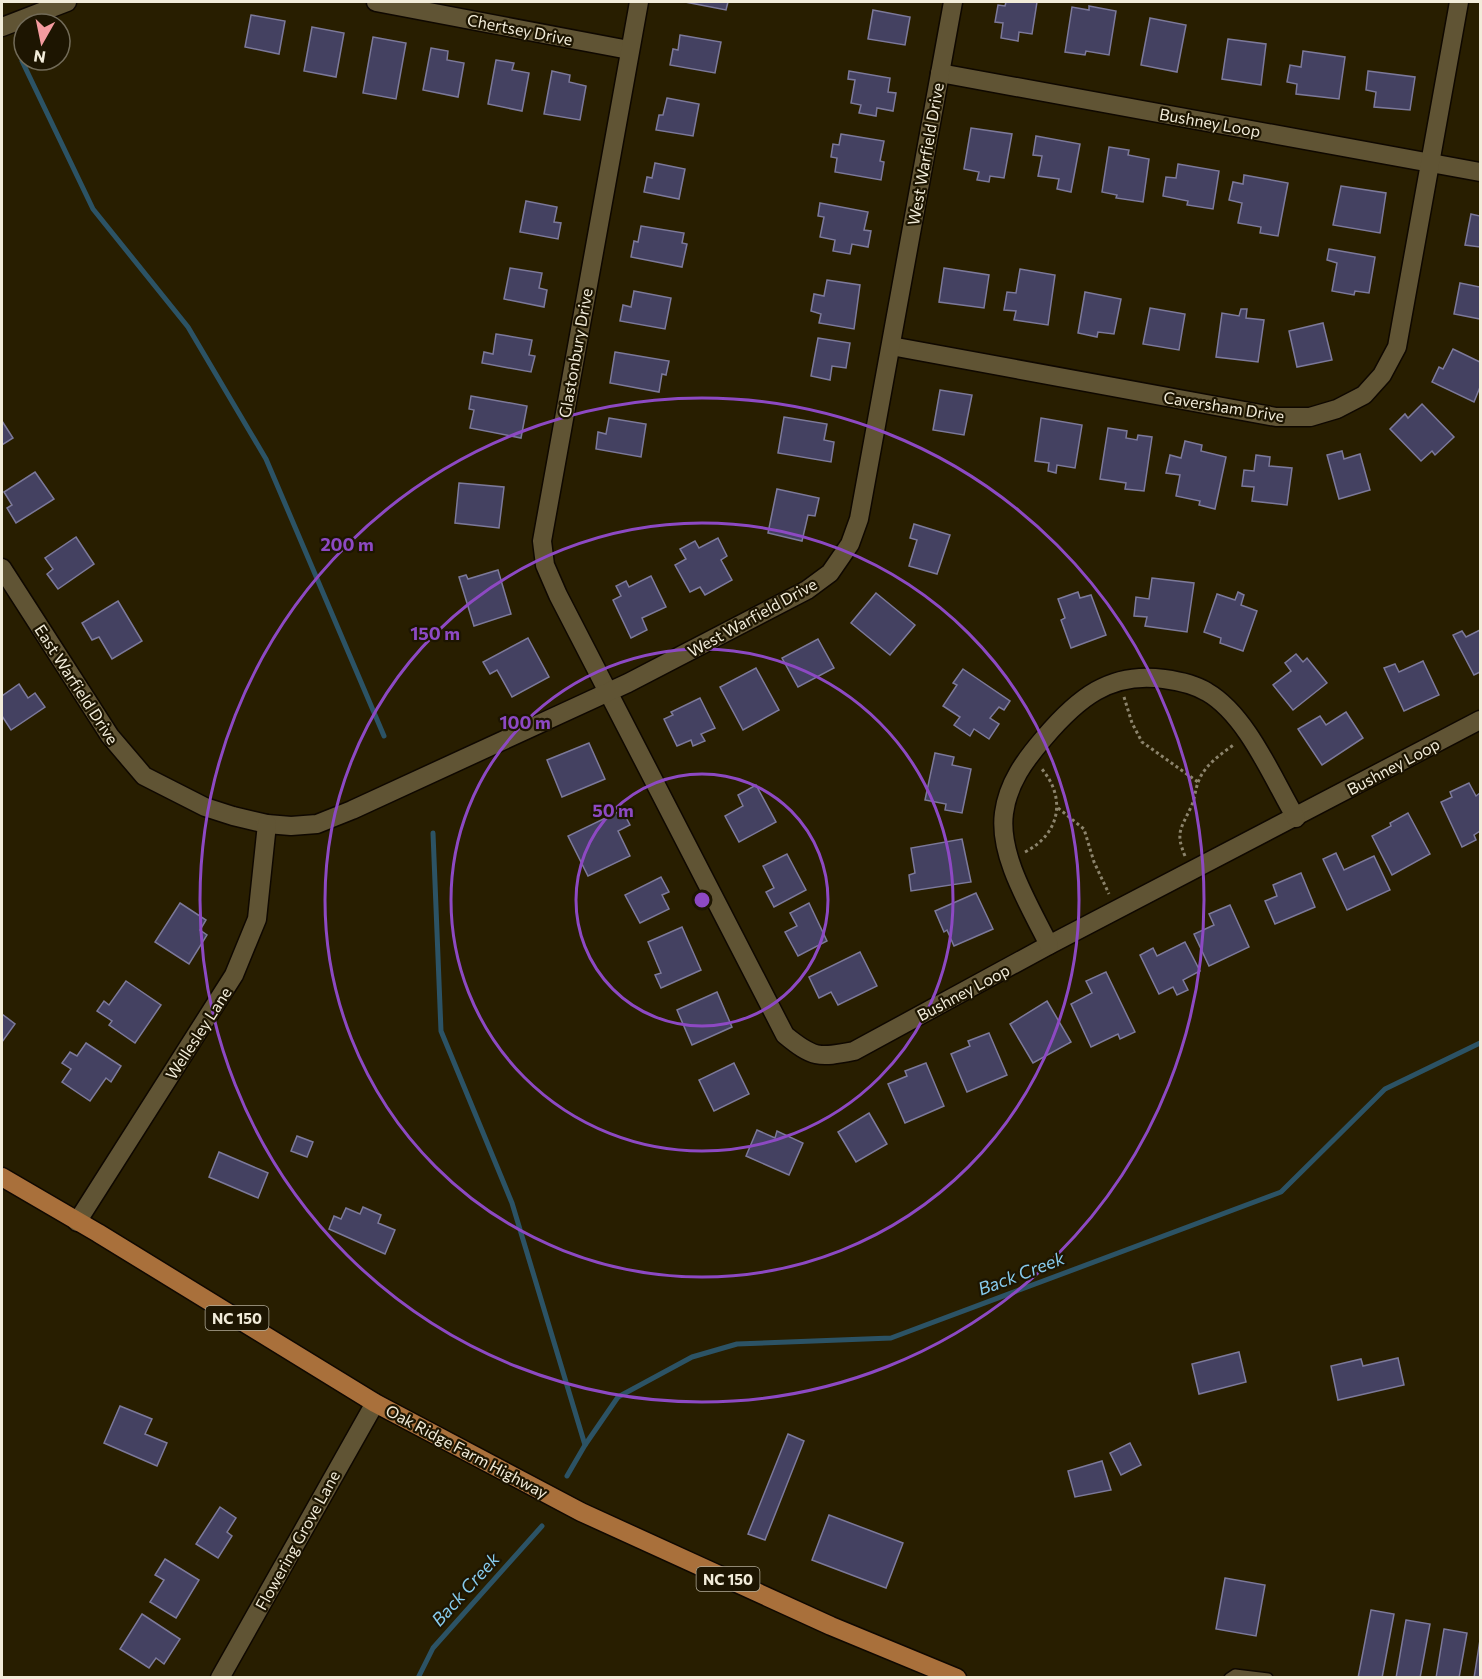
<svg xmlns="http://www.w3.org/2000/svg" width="1482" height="1679" font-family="Commissioner,sans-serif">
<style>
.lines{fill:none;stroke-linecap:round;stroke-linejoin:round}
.stream{stroke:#2c5365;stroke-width:5}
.building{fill:#444161;stroke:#7c799a;stroke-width:1.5}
.service-casing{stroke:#0f0800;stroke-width:12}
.minor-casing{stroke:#0f0800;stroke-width:21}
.primary-casing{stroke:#0f0800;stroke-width:21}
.path{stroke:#8c846c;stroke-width:3;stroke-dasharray:3 3;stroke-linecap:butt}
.service{stroke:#605434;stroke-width:9}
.minor{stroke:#605434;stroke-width:18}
.primary{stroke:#a9703b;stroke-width:18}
.ring{fill:none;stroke:#8d49c3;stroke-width:3}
.labels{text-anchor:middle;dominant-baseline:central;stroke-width:4.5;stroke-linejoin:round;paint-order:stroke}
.shield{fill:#1d1501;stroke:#b2ac99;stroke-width:1.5}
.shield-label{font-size:15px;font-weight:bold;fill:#f2ecda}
.street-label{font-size:16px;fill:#f2ecda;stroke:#1d1501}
.water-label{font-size:18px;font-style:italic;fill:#87cbed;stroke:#1d1501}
.centre{fill:#8d49c3;stroke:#1d1501;stroke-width:3}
.ring-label{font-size:18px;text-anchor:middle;font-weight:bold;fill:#8d49c3;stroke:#1d1501;stroke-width:4.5;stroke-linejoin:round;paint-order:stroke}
</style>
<rect width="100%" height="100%" fill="#281e00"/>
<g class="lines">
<g class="stream">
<path d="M 22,61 L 93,209 L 188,327 L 266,459 L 384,736"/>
<path d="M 433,833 L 441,1031 L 512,1203 L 585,1445"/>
<path d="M 567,1476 L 585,1445 L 618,1397 L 692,1357 L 737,1344 L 891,1338 L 1281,1192 L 1385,1089 L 1480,1043"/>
<path d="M 418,1678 L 433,1648 L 542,1526"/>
</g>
</g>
<g class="building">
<path d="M 685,2 L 728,2 L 726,10 Z"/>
<path d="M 1006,2 L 1037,2 L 1032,34 L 1019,32 L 1018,41 L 1001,38 L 1003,23 L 995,22 L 998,5 L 1005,6 Z"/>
<path d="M 1089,6 L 1116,11 L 1109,55 L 1086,51 L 1085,55 L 1065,52 L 1072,7 L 1089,10 Z"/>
<path d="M 873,10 L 910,17 L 905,45 L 868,39 Z"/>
<path d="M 251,15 L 285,21 L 279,54 L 245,47 Z"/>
<path d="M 1150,18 L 1186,25 L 1177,72 L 1141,65 Z"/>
<path d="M 312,27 L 344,33 L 336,77 L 304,71 Z"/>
<path d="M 680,35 L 721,42 L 715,73 L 670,65 L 673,49 L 678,50 Z"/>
<path d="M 373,37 L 406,43 L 396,99 L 363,93 Z"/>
<path d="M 1228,39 L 1266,44 L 1261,85 L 1222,79 Z"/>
<path d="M 431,48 L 448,51 L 447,60 L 464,63 L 458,97 L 423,90 Z"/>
<path d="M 1303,51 L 1345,57 L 1339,99 L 1296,94 L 1297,84 L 1287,82 L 1290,65 L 1301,67 Z"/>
<path d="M 496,60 L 514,63 L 512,70 L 529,73 L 522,111 L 488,104 Z"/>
<path d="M 552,71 L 570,75 L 569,82 L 586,86 L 580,120 L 544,114 Z"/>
<path d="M 849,71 L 890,78 L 888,92 L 896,93 L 893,111 L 877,108 L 876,116 L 859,113 L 861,105 L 851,103 L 855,80 L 848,79 Z"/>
<path d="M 1368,71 L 1415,77 L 1410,110 L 1374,107 L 1376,92 L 1366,90 Z"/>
<path d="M 667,98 L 699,104 L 693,136 L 656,130 L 659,115 L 663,115 Z"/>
<path d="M 971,128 L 1012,134 L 1004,178 L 990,176 L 989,182 L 977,180 L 979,172 L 964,169 Z"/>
<path d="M 841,134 L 884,141 L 880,161 L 884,162 L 881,180 L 835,172 L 837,158 L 831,157 L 833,144 L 839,145 Z"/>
<path d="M 1036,136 L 1080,144 L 1071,192 L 1057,189 L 1059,179 L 1038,176 L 1042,156 L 1033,155 Z"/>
<path d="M 1109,147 L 1129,150 L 1128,155 L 1149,159 L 1143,202 L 1116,198 L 1117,195 L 1102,192 Z"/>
<path d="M 655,163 L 685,169 L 679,199 L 644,192 L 647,177 L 652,178 Z"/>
<path d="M 1178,164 L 1219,171 L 1213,209 L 1187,205 L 1188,201 L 1163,196 L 1166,177 L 1176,178 Z"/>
<path d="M 1244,175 L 1288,183 L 1278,236 L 1260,233 L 1261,227 L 1238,223 L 1242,203 L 1229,200 L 1233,182 L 1243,184 Z"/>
<path d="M 1341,186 L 1386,193 L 1380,233 L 1333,225 Z"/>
<path d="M 526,201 L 557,207 L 554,222 L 561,223 L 558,239 L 520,232 Z"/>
<path d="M 820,203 L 868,212 L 864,230 L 871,231 L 868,247 L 852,244 L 850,254 L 833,251 L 835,240 L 820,237 L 824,217 L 818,216 Z"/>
<path d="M 1471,214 L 1480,216 L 1480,247 L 1465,245 Z"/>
<path d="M 641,226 L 684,233 L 682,243 L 687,244 L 682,267 L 631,257 L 634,241 L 638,242 Z"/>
<path d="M 1329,249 L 1375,257 L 1369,293 L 1355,291 L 1354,295 L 1332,291 L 1337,263 L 1327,260 Z"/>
<path d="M 510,268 L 542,273 L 539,288 L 547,290 L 544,307 L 504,299 Z"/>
<path d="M 944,268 L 989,275 L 984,308 L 939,302 Z"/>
<path d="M 1020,269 L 1055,275 L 1048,325 L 1014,320 L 1016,311 L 1004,310 L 1007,292 L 1016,293 Z"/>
<path d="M 827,280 L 860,285 L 854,329 L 819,323 L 821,314 L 811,311 L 814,294 L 824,296 Z"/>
<path d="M 1460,283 L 1480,287 L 1480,319 L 1454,314 Z"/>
<path d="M 634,291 L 671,298 L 665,329 L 620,321 L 623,305 L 631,307 Z"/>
<path d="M 1085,292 L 1121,299 L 1114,334 L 1098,332 L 1097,337 L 1078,333 Z"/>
<path d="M 1150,308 L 1185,314 L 1179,350 L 1143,344 Z"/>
<path d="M 1241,309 L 1247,309 L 1246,318 L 1264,320 L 1258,362 L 1216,357 L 1222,313 L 1239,316 Z"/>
<path d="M 1323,323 L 1332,360 L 1297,367 L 1289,331 Z"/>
<path d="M 496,334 L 532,340 L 529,355 L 535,356 L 531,372 L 482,363 L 484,352 L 493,354 Z"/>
<path d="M 818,338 L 850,343 L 846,368 L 832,366 L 830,380 L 811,376 Z"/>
<path d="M 1453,349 L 1480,362 L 1480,387 L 1474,402 L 1432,382 L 1439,367 L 1443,369 Z"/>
<path d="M 615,352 L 669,361 L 666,375 L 662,374 L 659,392 L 610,383 Z"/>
<path d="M 940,390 L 972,395 L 964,435 L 933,430 Z"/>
<path d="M 471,396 L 527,406 L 521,438 L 470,428 L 474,410 L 469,409 Z"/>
<path d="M 1422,404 L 1454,437 L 1435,455 L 1432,451 L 1421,461 L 1390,429 L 1405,414 L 1408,418 Z"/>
<path d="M 784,417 L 827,424 L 824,440 L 834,442 L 831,462 L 778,453 Z"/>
<path d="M 609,418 L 646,424 L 641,457 L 596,449 L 598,432 L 606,434 Z"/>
<path d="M 1041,418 L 1082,425 L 1075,468 L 1057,465 L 1056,473 L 1048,471 L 1049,463 L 1035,461 Z"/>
<path d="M 2,421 L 13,438 L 2,445 Z"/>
<path d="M 1108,428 L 1127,431 L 1126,438 L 1137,440 L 1138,435 L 1152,437 L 1144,491 L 1125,489 L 1126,483 L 1100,479 Z"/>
<path d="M 1185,441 L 1202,445 L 1201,451 L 1226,457 L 1215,509 L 1199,505 L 1200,501 L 1176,496 L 1180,475 L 1166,473 L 1170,455 L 1181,458 Z"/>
<path d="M 1342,451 L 1344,459 L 1360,454 L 1370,490 L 1339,499 L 1327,455 Z"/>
<path d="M 1256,455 L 1270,457 L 1269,466 L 1292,468 L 1287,505 L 1252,501 L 1254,487 L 1242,486 L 1244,470 L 1254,471 Z"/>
<path d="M 35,472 L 54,499 L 16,523 L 7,508 L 12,505 L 4,492 Z"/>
<path d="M 459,483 L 504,487 L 499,528 L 455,523 Z"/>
<path d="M 777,489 L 819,498 L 815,516 L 808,515 L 802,541 L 768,533 Z"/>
<path d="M 914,524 L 950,535 L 937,574 L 909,566 L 917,540 L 910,538 Z"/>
<path d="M 76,537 L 94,564 L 58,589 L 47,574 L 53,569 L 45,558 Z"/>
<path d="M 718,538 L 727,556 L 721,560 L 732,580 L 705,595 L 700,587 L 690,592 L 675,565 L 686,559 L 680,549 L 695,541 L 699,548 Z"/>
<path d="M 498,570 L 511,614 L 474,626 L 459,577 L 466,575 L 468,579 Z"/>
<path d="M 651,576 L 666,607 L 642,618 L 647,630 L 631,638 L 613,600 L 621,596 L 616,586 L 626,581 L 629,587 Z"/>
<path d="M 1152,578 L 1194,583 L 1187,632 L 1145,626 L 1147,617 L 1134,616 L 1136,597 L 1149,599 Z"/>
<path d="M 1078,592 L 1080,598 L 1091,595 L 1106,635 L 1071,648 L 1061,620 L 1065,618 L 1058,599 Z"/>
<path d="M 1238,592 L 1244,595 L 1241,605 L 1257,611 L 1243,651 L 1220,643 L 1221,638 L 1204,632 L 1217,594 L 1235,600 Z"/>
<path d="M 876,593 L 915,625 L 890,655 L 851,623 Z"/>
<path d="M 118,601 L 142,641 L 112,659 L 99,637 L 92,640 L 82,623 Z"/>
<path d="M 1480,630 L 1480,672 L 1474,675 L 1453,635 L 1462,631 L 1466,637 Z"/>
<path d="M 528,638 L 549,677 L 512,697 L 497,670 L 490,674 L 483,662 Z"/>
<path d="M 818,639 L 834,668 L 798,687 L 782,658 Z"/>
<path d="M 1296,654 L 1303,662 L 1307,658 L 1327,683 L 1293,710 L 1273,685 L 1291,671 L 1285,663 Z"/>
<path d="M 1423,661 L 1439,695 L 1404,711 L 1384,668 L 1395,664 L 1399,672 Z"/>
<path d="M 756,668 L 779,710 L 743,730 L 720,687 Z"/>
<path d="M 963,669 L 1010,701 L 1004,710 L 999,707 L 990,718 L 999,724 L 989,739 L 974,729 L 970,736 L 954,725 L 960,717 L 943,706 L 957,685 L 953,683 Z"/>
<path d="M 19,684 L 28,698 L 35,693 L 45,707 L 11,730 L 2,716 L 2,696 Z"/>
<path d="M 700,698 L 715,728 L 701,734 L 705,741 L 693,746 L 691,740 L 677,746 L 664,719 L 673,715 L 671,712 Z"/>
<path d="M 1346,712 L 1363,738 L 1322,765 L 1298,729 L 1320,716 L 1326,725 Z"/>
<path d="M 589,743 L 605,779 L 562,797 L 547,760 Z"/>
<path d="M 935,753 L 954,757 L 952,765 L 971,769 L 962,813 L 945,810 L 946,804 L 925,800 Z"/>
<path d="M 1469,783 L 1476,796 L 1480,793 L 1480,831 L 1474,835 L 1476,840 L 1462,847 L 1441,802 L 1452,797 L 1450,792 Z"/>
<path d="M 756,785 L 776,822 L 739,842 L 725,816 L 743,806 L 738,795 Z"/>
<path d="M 622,810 L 630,825 L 618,831 L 630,856 L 588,876 L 568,836 Z"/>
<path d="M 1408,813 L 1430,854 L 1392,875 L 1372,836 L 1391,826 L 1390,823 Z"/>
<path d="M 962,839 L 971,882 L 911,891 L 909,875 L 915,873 L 911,848 Z"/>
<path d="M 1336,853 L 1344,870 L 1374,856 L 1390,890 L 1347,910 L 1323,859 Z"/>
<path d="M 787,854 L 806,890 L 774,907 L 766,892 L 774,888 L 763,866 Z"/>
<path d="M 1301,873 L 1315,907 L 1275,924 L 1265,901 L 1277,896 L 1273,885 Z"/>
<path d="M 661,877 L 669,892 L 662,895 L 669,909 L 640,923 L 625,895 Z"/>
<path d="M 976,893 L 993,929 L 954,946 L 947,930 L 944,932 L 935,911 Z"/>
<path d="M 180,903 L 206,920 L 200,930 L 207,935 L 189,964 L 155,942 Z"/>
<path d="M 809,903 L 827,941 L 798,956 L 785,932 L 797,926 L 790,913 Z"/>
<path d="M 1230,905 L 1249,947 L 1209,966 L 1194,934 L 1214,925 L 1209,914 Z"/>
<path d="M 682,927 L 701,970 L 661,988 L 655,975 L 661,973 L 648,942 Z"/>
<path d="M 1185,942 L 1200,971 L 1183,980 L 1188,990 L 1177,995 L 1173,987 L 1159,994 L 1140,955 L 1153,948 L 1157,956 Z"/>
<path d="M 860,952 L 877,986 L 838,1005 L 831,992 L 819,998 L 809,977 Z"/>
<path d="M 1106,972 L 1135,1032 L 1120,1039 L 1118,1034 L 1091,1047 L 1071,1004 L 1092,993 L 1086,981 Z"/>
<path d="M 126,981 L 161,1005 L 135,1043 L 109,1025 L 112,1021 L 97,1011 L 104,1001 L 109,1005 Z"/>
<path d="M 717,992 L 732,1027 L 692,1045 L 677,1010 Z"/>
<path d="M 1047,1001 L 1071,1042 L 1033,1063 L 1010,1024 Z"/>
<path d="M 2,1014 L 15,1024 L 2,1042 Z"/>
<path d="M 989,1033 L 1007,1075 L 967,1092 L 951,1054 L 970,1046 L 968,1041 Z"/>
<path d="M 86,1043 L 121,1066 L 111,1082 L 106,1078 L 90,1101 L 62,1082 L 71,1069 L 62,1063 L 70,1052 L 77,1056 Z"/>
<path d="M 734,1063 L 749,1094 L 714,1111 L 699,1080 Z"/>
<path d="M 926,1063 L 944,1106 L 905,1123 L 888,1084 L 907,1076 L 905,1071 Z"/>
<path d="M 869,1113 L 887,1144 L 856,1162 L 838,1132 Z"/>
<path d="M 757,1130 L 775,1138 L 777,1131 L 803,1143 L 789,1175 L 746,1156 Z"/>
<path d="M 297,1136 L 313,1142 L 307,1157 L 291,1151 Z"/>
<path d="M 219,1152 L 268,1173 L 258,1198 L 209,1177 Z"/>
<path d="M 363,1207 L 381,1215 L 378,1223 L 395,1230 L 385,1254 L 329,1229 L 334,1216 L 341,1219 L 346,1208 L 360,1214 Z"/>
<path d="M 1239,1352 L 1246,1382 L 1199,1394 L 1192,1364 Z"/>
<path d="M 1398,1358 L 1404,1385 L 1338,1400 L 1331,1366 L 1361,1359 L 1363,1366 Z"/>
<path d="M 120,1406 L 152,1419 L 145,1434 L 167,1443 L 157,1466 L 104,1443 Z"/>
<path d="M 788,1434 L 804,1441 L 765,1540 L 748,1534 Z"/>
<path d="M 1130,1443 L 1141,1465 L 1121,1475 L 1110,1453 Z"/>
<path d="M 1102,1461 L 1111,1490 L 1075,1497 L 1068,1471 Z"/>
<path d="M 220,1507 L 236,1518 L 227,1532 L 232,1536 L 218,1558 L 196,1544 Z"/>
<path d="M 829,1515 L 903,1543 L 886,1588 L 812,1560 Z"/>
<path d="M 165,1559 L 199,1580 L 176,1618 L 150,1602 L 164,1580 L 155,1575 Z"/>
<path d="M 1225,1578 L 1265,1585 L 1256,1636 L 1216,1629 Z"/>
<path d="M 1371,1610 L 1394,1614 L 1382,1678 L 1358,1678 Z"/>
<path d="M 142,1614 L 180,1639 L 164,1664 L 156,1658 L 149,1668 L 120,1649 Z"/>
<path d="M 1406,1620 L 1430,1624 L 1420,1678 L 1396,1678 Z"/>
<path d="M 1444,1629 L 1467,1633 L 1459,1678 L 1436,1678 Z"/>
<path d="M 1480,1640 L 1480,1678 L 1474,1678 Z"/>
</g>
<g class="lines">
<defs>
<path id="service" d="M 1229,1678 L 1235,1674 L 1268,1678"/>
<g id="minor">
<path d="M 376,2 L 629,50"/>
<path d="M 639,2 L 542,541 L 545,565 L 558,595 L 785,1035 C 813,1058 818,1058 854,1051 L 1049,945 L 1480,720"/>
<path d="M 2,27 L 67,2"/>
<path d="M 940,73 L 1480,172"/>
<path d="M 891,346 L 1276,417 L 1310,417 L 1337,409 L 1364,395 L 1382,375 L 1397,347 L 1459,2"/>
<path d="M 2,568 L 110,736 L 144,776 L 205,807 L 233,816 L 267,824 L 291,826 L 317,824 L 352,810 L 628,683 L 807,590 L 830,573 L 850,544 L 859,519 L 953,2"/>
<path d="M 1049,945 C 1031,908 998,856 1004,813 C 1008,783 1025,760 1044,738 C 1077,699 1110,671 1164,679 C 1179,681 1194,684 1207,692 C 1247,715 1273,779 1296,818"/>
<path d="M 77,1222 L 234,975 L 257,919 L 267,824"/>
<path d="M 220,1678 L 375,1403"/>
</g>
<path id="primary" d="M 2,1177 L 98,1233 L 375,1403 L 581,1512 L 831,1626 L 957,1678"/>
</defs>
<use href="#service" class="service-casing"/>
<use href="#minor" class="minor-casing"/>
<use href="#primary" class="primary-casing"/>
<g class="path">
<path d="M 1124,697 L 1132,723 L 1142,742 L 1198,782"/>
<path d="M 1058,808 L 1084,829 L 1094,862 L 1109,894"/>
<path d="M 1025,852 C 1060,834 1067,798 1041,768"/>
<path d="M 1185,856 C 1175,832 1181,829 1191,807 C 1195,799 1195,789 1199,780 C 1205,765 1222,753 1235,744"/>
</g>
<use href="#service" class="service"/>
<use href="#minor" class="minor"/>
<use href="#primary" class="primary"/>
</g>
<g class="ring">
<circle cx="702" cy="900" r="126"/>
<circle cx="702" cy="900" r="251"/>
<circle cx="702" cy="900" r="377"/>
<circle cx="702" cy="900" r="502"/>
</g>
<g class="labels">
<g class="shield">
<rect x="205.5" y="1306" width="63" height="24" rx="4.5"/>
<rect x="696.5" y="1567" width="63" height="24" rx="4.5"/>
</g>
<g class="shield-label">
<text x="237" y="1318">NC 150</text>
<text x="728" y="1579">NC 150</text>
</g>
<g class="street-label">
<text transform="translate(520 29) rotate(11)">Chertsey Drive</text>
<text transform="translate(1210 122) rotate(10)">Bushney Loop</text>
<text transform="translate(925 154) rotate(-80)">West Warfield Drive</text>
<text transform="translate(575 353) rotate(-80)">Glastonbury Drive</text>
<text transform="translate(1224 406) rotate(9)">Caversham Drive</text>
<text transform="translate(752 617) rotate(-29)">West Warfield Drive</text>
<text transform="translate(77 684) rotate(57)">East Warfield Drive</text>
<text transform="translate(1393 766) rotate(-28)">Bushney Loop</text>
<text transform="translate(963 992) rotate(-28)">Bushney Loop</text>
<text transform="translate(198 1033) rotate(-57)">Wellesley Lane</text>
<text transform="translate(467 1451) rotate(28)">Oak Ridge Farm Highway</text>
<text transform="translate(297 1540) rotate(-61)">Flowering Grove Lane</text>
</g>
<g class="water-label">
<text transform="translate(1021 1273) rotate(-21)">Back Creek</text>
<text transform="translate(465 1589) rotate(-48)">Back Creek</text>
</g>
</g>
<circle cx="702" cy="900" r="9" class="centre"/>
<g class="ring-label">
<text x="347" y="551">200 m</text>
<text x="435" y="640">150 m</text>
<text x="525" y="729">100 m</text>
<text x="613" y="817">50 m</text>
</g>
<rect width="1482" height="1679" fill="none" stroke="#f2ecda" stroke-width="6"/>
<g transform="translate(42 42) rotate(189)"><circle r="28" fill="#1d1501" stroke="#726b58" stroke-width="1.5"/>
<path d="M0-4.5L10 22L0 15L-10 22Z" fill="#f49b9f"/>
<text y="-9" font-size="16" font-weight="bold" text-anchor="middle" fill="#f2ecda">N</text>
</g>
</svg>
